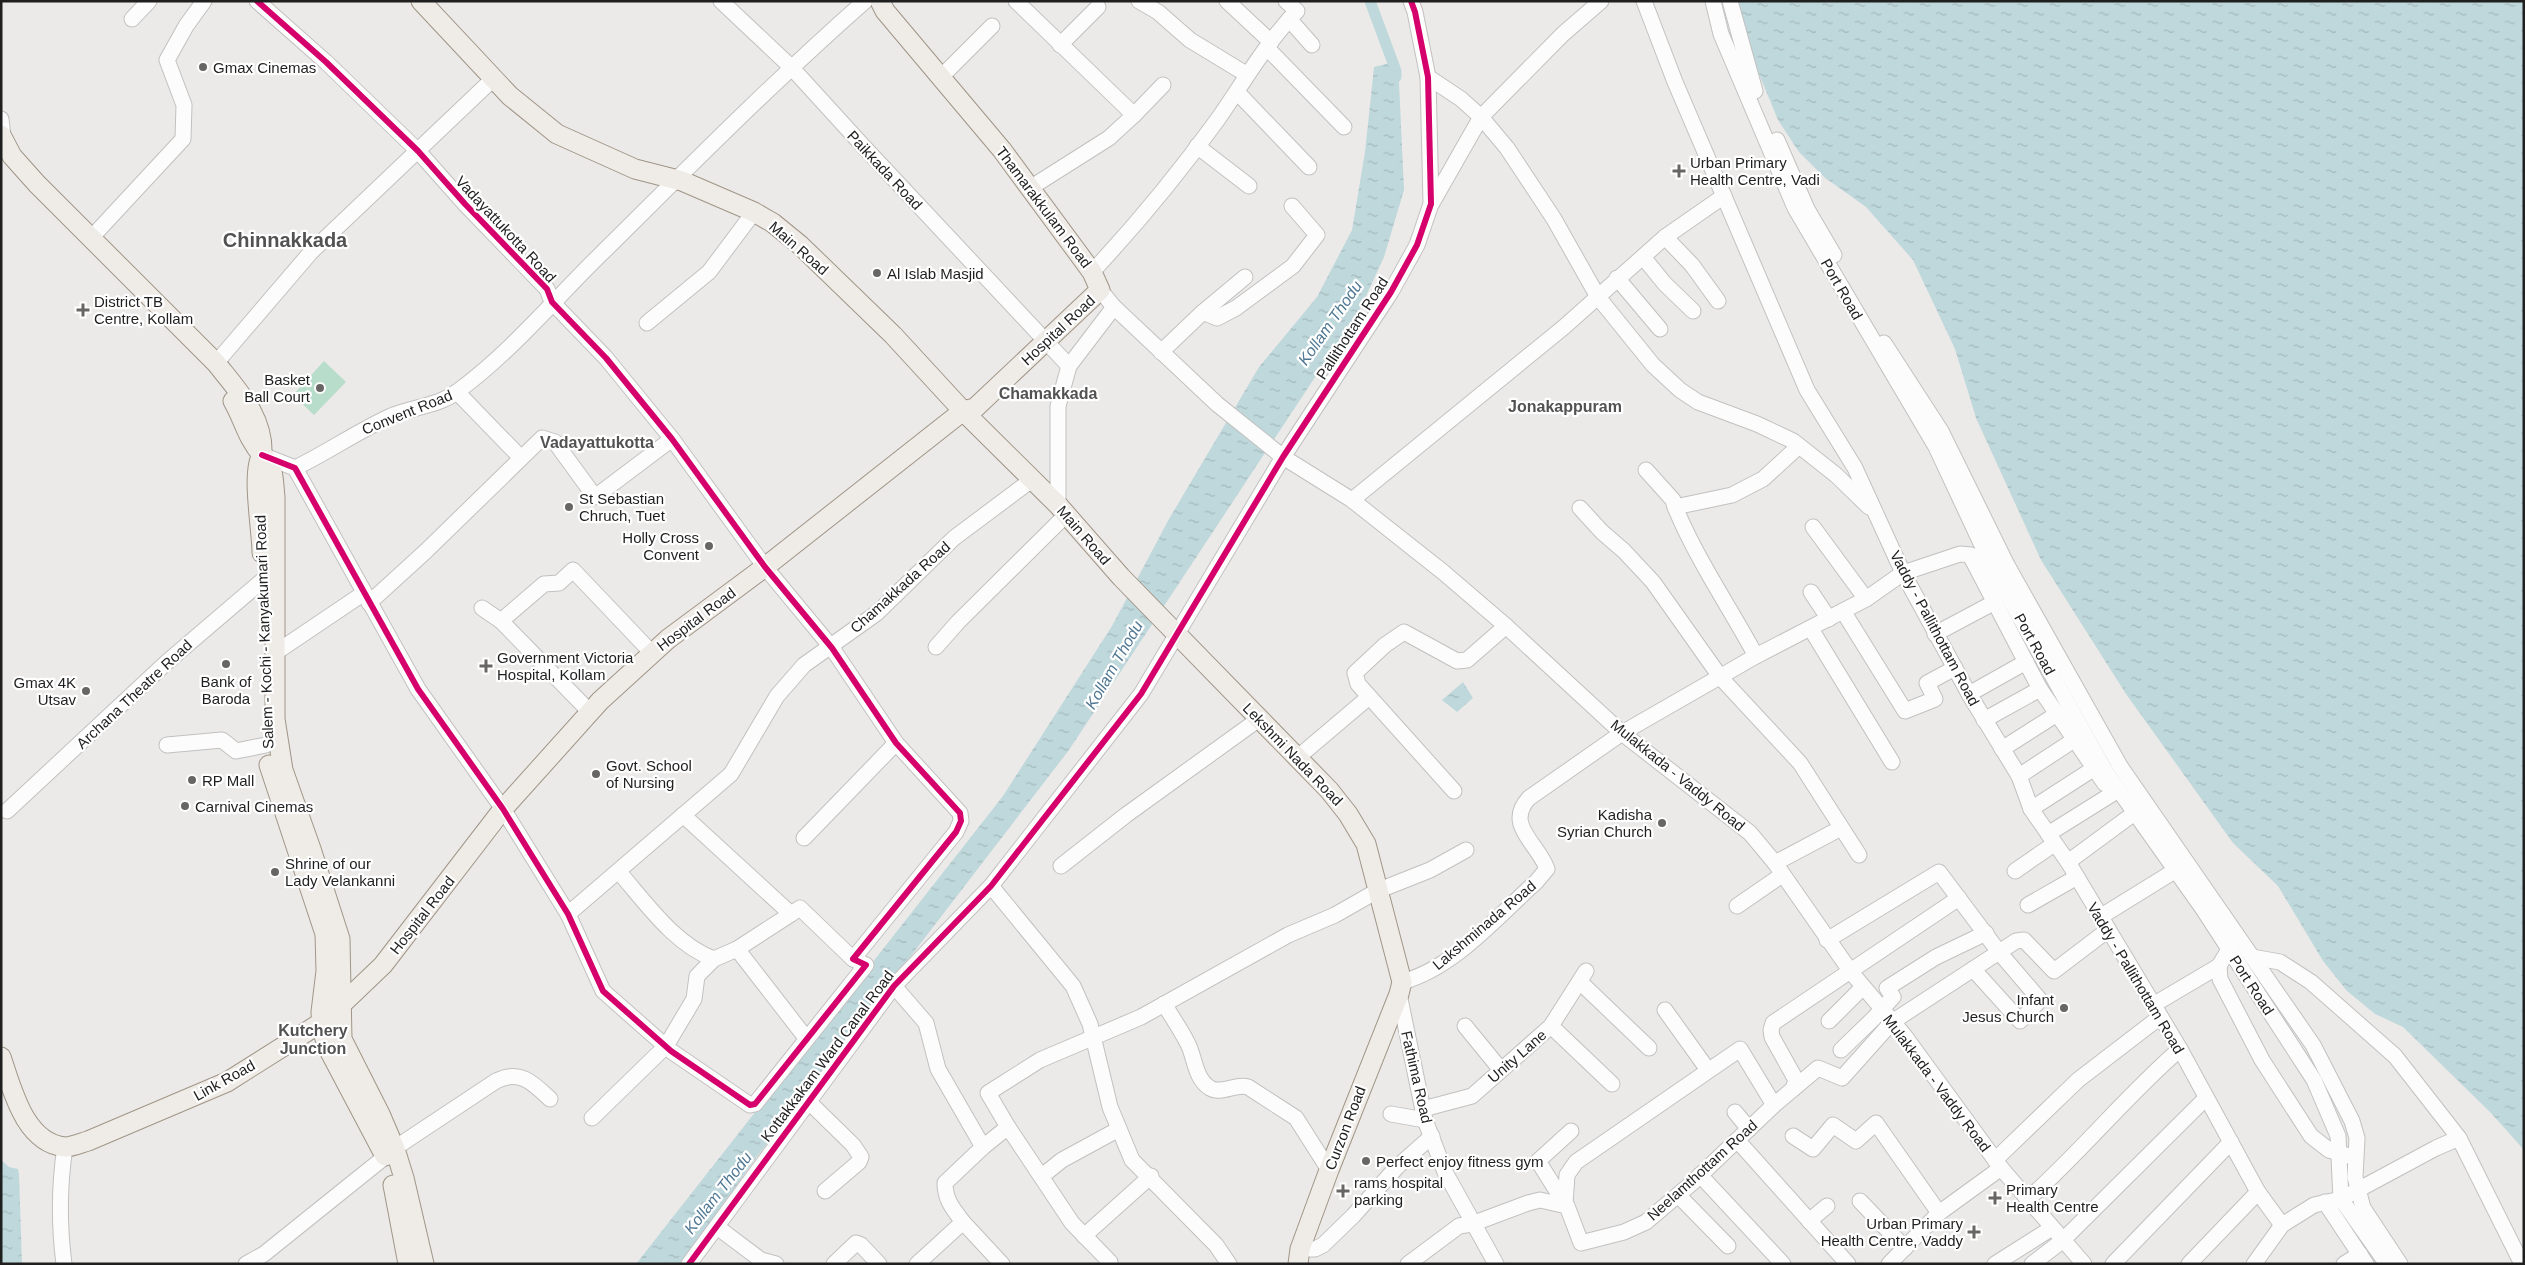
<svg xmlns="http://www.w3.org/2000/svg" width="2525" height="1265" font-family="Arial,sans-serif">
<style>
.pitch{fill:#b8decb}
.water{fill:url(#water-ripples)}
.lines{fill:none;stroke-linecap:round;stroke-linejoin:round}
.canal{stroke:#bfd8dc;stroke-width:11}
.ferry{stroke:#507894;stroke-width:1;stroke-dasharray:6 5;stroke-linecap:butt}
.minor-casing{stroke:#c2c1c0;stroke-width:17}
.major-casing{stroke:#a09587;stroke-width:21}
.minor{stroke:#fcfcfc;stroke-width:15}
.major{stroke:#efebe6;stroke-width:19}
.cycleway-casing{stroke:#fff;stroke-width:9}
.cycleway{stroke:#d6006c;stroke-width:6}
.poi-dot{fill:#676665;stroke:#fff;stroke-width:2}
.labels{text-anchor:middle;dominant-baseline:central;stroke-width:4.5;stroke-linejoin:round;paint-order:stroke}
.poi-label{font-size:15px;fill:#1f1f1f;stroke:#fff;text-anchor:start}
.street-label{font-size:15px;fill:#1f1f1f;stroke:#fff}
.water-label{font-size:16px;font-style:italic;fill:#507894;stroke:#fff}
.neighbourhood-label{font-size:16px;font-weight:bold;fill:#525252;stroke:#fff}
.district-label{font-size:20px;font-weight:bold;fill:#525252;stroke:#fff}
</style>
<defs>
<pattern id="water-ripples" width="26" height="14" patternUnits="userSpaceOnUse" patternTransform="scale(1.25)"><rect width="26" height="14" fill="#bfd8dc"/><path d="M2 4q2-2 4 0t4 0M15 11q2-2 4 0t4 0" fill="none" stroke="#a4b9bc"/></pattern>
</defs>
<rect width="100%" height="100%" fill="#eceae8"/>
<path class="pitch" d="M 324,361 L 346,382 L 314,415 L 293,395 Z"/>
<g class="water">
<path d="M 1737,1 L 2524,1 L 2524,1150 L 2491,1113 L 2403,1027 L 2375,1014 L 2347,991 L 2323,961 L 2278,886 L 2233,843 L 2126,694 L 2041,560 L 1976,418 L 1955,349 L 1913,260 L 1866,207 L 1824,177 L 1799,152 L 1778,120 L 1752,57 Z"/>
<path d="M 1398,61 L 1404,190 L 1384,257 L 1360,309 L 1069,750 L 755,1159 L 681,1264 L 636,1264 L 1003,796 L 1112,626 L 1169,519 L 1259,367 L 1317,297 L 1352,230 L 1365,152 L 1374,67 Z"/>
<path d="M 1463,682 L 1473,698 L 1457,712 L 1442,700 Z"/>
<path d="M 1,1160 L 9,1167 L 18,1169 L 19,1174 L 22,1264 L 1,1264 Z"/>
</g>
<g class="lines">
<path class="canal" d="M 1370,1 L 1396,71 L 1396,77"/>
<path class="ferry" d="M 1,1184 L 1,1185"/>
<defs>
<g id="minor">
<path d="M 257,1 L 326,62 L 418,151 L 465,204 L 547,289 L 552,302 L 606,358 L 672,439 L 765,567 L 832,648 L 896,743 L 960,813 L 961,821 L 956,832 L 853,959 L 866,965 L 755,1104 L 750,1105 L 671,1051 L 603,991 L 568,914 L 503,809 L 418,689 L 295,468 L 262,455"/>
<path d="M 721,1 L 791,67 L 864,147 L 1069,366"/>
<path d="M 1016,1 L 1134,115 L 1109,138 L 1030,188"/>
<path d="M 1139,1 L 1158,12 L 1190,40 L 1246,74"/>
<path d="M 1227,1 L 1271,42"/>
<path d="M 1644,1 L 1675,82 L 1807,390 L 1855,468 L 1903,573 L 1969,694 L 2019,776 L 2031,809 L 2068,862 L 2180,1049 L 2258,1192 L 2282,1225"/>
<path d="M 1713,1 L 1721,34 L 1795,208 L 1936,447 L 1994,571 L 2106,772 L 2203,909 L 2314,1080 L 2338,1136 L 2341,1199 L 2387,1264"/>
<path d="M 1730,1 L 1755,91"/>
<path d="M 132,19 L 149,1"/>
<path d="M 1289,19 L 1312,45"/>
<path d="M 1060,45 L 1098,7"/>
<path d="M 1267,48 L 1344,127"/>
<path d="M 941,77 L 992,26"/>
<path d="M 1428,77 L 1461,99 L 1481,117 L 1507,148 L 1554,219 L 1598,297 L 1653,365 L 1680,390 L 1698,402 L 1757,424 L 1793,441 L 1836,475 L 1869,507"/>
<path d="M 1237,92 L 1309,167"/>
<path d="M 1134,115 L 1163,85"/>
<path d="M 1,119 L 3,137"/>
<path d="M 1777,140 L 1807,209 L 1834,255"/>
<path d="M 1197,146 L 1249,186"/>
<path d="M 1432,203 L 1481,117 L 1563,34 L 1601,1"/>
<path d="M 92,237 L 183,139 L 184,105 L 167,60 L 186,26 L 204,1"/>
<path d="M 1665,237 L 1692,265 L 1718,301"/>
<path d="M 1643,257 L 1665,284 L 1693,311"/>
<path d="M 1092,272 C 1137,224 1179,173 1218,119 C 1244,82 1265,44 1297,11 L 1286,1"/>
<path d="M 1617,278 L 1660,329"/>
<path d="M 1100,290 L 1114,307 L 1217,404 L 1283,457 L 1352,500 L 1443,572 L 1506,626 L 1622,733 L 1750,833 L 1775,863 L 1851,972 L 1904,1035 L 2001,1168 L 2084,1264"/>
<path d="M 1203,312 L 1245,277"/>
<path d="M 647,323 L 709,272 L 754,212"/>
<path d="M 1884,343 L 1941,431 L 2007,565 L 2120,766 L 2313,1045 L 2352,1121 L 2357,1138 L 2355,1177 L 2363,1208 L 2400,1264"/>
<path d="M 1161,352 L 1203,312 L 1217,318 L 1236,308 L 1293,266 L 1317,235 L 1292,206"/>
<path d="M 216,363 L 311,252 L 493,79"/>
<path d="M 457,392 L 521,458"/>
<path d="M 295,468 C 328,452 358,431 391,416 C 413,407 439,406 458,391 C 511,352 553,301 600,255 C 687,169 773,82 865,1"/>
<path d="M 1646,470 L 1673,500 L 1675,507 L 1732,495 L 1763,479 L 1799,446"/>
<path d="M 1352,500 L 1564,327 L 1665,237 L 1724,196"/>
<path d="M 1058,505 L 1058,406 L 1069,366 L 1114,307"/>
<path d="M 1675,507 C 1697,560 1729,606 1756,656"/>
<path d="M 1580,508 L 1602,532 L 1624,551 L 1653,582 L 1721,678 L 1800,763 L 1859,855"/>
<path d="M 1813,527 L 1866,599"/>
<path d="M 1971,557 L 2040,689 L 2105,784"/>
<path d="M 1811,592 L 1829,619"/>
<path d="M 369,603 L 426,551 L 542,438 L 555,442 L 595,497 L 672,439"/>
<path d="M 482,608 L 501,621 L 544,584 L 559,583 L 573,570 L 651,652"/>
<path d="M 1843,611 L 1905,711 L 1935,699 L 1927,683 L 1955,668"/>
<path d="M 501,621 L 590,712"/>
<path d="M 1811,629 L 1892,762"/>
<path d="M 1935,634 L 1995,602"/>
<path d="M 936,647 L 958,622 L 1066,515"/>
<path d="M 275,653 L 364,593"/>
<path d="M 1969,694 L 2026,662"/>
<path d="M 1984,720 L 2040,689"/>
<path d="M 167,745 L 222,740 L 236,751 L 266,745"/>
<path d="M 2002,749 L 2057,714"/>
<path d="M 1297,758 L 1369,697"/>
<path d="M 2019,776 L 2074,740"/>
<path d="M 1454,791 L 1358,684 L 1355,673 L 1385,645 L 1404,632 L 1457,661 L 1467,660 L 1506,626"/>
<path d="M 2031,809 L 2093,769"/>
<path d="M 7,811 L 167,662 L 263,580"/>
<path d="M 683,815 L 791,914 L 800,908 L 853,959"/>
<path d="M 2048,834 L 2112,794"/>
<path d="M 804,838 L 896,743"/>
<path d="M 2068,862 L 2129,817"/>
<path d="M 1775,863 L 1841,828"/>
<path d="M 1061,866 L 1126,815 L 1259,719"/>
<path d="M 2015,871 L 2054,844"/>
<path d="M 619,872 C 646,903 675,945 714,959"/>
<path d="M 991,886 L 1073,986 L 1090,1024 L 1110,1107 L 1132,1160 L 1216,1245 L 1229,1264"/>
<path d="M 2028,905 L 2077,877"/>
<path d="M 1737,906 L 1782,875"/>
<path d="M 568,914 L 731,774 L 777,696 L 804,665 L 877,613 L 954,538 L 1033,479"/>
<path d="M 2100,917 L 2176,870"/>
<path d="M 1827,940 L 1939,872 L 1999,952 L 2040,1000 L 2020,1021 L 1973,969"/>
<path d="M 737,949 L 806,1038"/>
<path d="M 2229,949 L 2219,966 L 2220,979 L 2262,1060 L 2311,1136 L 2329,1150 L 2349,1156"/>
<path d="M 2252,957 L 2280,962 L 2311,982 L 2395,1056 L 2459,1138"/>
<path d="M 1402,982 C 1454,968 1497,917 1536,882 L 1547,869 C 1538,843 1504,825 1529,798 L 1622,733 L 1756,656 L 1866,599 L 1903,573 L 1960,554 L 1971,555 L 1993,571"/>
<path d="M 1580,982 L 1649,1048"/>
<path d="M 894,986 L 926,1023 L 938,1069 L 983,1147"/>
<path d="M 1399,994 L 1425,1120 L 1445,1172 L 1496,1264"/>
<path d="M 1164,1004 C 1172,1017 1181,1030 1188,1044 C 1195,1058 1195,1079 1210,1088 C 1221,1095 1236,1083 1248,1087 L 1296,1118 L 1329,1170"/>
<path d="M 2153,1005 L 2219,966"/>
<path d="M 1665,1010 L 1708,1070"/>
<path d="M 1829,1021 L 1863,987"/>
<path d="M 1465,1026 L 1501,1070"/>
<path d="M 1551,1026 L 1612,1084"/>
<path d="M 1841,1050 L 1874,1018 L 1893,997 L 1887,988 L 1936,957 L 1986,933"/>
<path d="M 1793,1089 L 1796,1080 L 1772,1037 L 1771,1030 L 1773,1023 L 1959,898"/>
<path d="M 809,1102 L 853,1145 L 861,1157 L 859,1162 L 825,1191"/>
<path d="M 1423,1109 L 1472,1096 L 1551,1026 L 1586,971"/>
<path d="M 1735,1112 L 1749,1129"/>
<path d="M 1391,1114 L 1425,1120"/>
<path d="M 592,1118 L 666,1046 L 694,999 L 697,976 L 714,959 L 737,949 L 791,914"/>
<path d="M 1008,1127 L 1072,1223 L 1110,1262"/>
<path d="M 1793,1136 L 1813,1149 L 1833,1125 L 1856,1141 L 1876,1123 L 1939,1213"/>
<path d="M 1737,1140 L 1848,1264"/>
<path d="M 1995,1160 L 2078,1080 L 2160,1017"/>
<path d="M 1700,1175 L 1783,1264"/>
<path d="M 1042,1176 L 1062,1160 L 1119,1129"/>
<path d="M 1678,1195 L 1728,1246"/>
<path d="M 2027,1200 C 2081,1152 2126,1096 2180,1049"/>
<path d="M 1860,1201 L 1905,1248"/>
<path d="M 2325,1202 L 2366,1264"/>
<path d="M 1565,1204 L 1567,1175 L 1576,1162 L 1740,1049 L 1774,1105"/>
<path d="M 1565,1204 L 1538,1161 L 1571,1131"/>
<path d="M 1809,1221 L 1827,1206"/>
<path d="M 963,1222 C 953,1209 945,1200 945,1183 L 983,1147 L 1008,1127 L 988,1093 L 1040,1060 L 1141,1017 L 1288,935 L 1335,915 L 1377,891 L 1430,870 L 1466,850"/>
<path d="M 717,1227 L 761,1260 L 776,1264"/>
<path d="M 1084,1236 L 1151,1176"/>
<path d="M 1300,1249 L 1315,1249 L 1323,1245 L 1353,1216 L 1397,1167 L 1432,1136"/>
<path d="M 64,1264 C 59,1225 59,1186 65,1147"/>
<path d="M 246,1264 L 264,1254 L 401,1144 L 496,1081 C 520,1069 533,1083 550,1099"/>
<path d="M 689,1264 L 894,986 L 991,886 L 1141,694 L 1283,457 L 1391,292 L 1417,245 L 1431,204 L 1428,77 L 1415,12 L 1411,1"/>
<path d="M 834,1264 L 856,1243 L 861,1245 L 879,1264"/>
<path d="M 917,1264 L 963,1222 L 1002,1264"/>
<path d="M 1408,1264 L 1459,1226 L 1472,1224 L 1528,1203 L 1540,1200 L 1567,1206 L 1581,1243 L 1624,1232 L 1646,1222 L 1692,1183 L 1774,1105 L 1818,1068 L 1842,1078 L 1892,1022 L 2016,941 L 2024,940 L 2054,971 L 2108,930"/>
<path d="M 1889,1264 L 1939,1213 L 2001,1168"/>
<path d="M 1995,1264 L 2052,1228"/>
<path d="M 2032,1264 L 2062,1241 L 2205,1099"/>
<path d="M 2113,1264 L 2231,1142"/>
<path d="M 2189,1264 L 2258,1192"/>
<path d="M 2254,1264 L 2282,1225 L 2314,1205 L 2341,1199 L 2436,1148 L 2459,1138 L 2522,1264"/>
<path d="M 2344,1264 L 2360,1254"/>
</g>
<g id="major">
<path d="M 421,1 L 510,96 L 557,134 L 635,169 L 682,181 L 754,212 L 773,223 L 800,245 L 893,335 L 963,411 L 1058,505 L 1121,577 L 1329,790 L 1348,814 L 1366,844 L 1402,982 L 1399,994 L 1329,1170 L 1300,1249 L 1298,1264"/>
<path d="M 1,135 L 12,156 L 37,184 L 216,363 C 238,391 264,417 262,455 C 275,466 273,481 275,497 L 275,719 L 283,770 L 311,849 L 340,939 L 342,1039 L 380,1114 L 395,1149 L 404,1178 L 424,1264"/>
<path d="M 233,401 C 244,420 247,438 262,455 C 251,472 262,530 262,553"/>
<path d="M 269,765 L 325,934 L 326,971 L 321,1012 L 322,1030 L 329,1050 L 385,1156"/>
<path d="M 1,1057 C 12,1088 24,1143 65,1147 C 72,1147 81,1143 88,1141 L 227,1082 L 322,1022 L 339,1007 L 383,965 L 503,809 L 600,701 L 668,639 L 765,567 L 963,411 L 975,408 L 1100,290 L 1092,272 L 1002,150 L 885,11 L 880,1"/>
<path d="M 393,1185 L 408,1264"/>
</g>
</defs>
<use href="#minor" class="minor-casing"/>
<use href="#major" class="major-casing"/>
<use href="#minor" class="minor"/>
<use href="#major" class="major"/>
<defs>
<g id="cycleway">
<path d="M 257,1 L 326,62 L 418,151 L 465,204 L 547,289 L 552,302 L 606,358 L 672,439 L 765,567 L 832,648 L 896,743 L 960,813 L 961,821 L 956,832 L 853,959 L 866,965 L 755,1104 L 750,1105 L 671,1051 L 603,991 L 568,914 L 503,809 L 418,689 L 295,468 L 262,455"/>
<path d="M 689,1264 L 894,986 L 991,886 L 1141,694 L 1283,457 L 1391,292 L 1417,245 L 1431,204 L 1428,77 L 1415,12 L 1411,1"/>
</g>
</defs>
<use href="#cycleway" class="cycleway-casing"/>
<use href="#cycleway" class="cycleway"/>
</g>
<g class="poi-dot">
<circle cx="203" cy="67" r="5"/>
<path d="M1676.5 163.5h5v5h5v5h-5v5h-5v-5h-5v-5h5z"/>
<circle cx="877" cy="273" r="5"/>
<path d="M80.5 302.5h5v5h5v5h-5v5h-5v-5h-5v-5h5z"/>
<circle cx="320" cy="388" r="5"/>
<circle cx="569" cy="507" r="5"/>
<circle cx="709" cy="546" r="5"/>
<circle cx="226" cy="664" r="5"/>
<path d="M483.5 658.5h5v5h5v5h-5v5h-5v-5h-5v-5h5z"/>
<circle cx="86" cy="691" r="5"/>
<circle cx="596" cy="774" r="5"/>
<circle cx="192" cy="780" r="5"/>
<circle cx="185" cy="806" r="5"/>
<circle cx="1662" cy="823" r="5"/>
<circle cx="275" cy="872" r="5"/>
<circle cx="2064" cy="1008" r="5"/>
<circle cx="1366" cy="1161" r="5"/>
<path d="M1340.5 1183.5h5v5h5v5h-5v5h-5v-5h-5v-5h5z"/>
<path d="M1992.5 1190.5h5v5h5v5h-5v5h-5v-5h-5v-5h5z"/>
<path d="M1971.5 1224.5h5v5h5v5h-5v5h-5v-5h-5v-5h5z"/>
</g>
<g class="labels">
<g class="poi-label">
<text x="213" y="67">Gmax Cinemas</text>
<text x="1690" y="162">Urban Primary<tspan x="1690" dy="17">Health Centre, Vadi</tspan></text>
<text x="887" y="273">Al Islab Masjid</text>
<text x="94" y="301">District TB<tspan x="94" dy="17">Centre, Kollam</tspan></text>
<text x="310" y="379" text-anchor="end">Basket<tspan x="310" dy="17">Ball Court</tspan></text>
<text x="579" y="498">St Sebastian<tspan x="579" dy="17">Chruch, Tuet</tspan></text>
<text x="699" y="537" text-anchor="end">Holly Cross<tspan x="699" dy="17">Convent</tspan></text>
<text x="497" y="657">Government Victoria<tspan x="497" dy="17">Hospital, Kollam</tspan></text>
<text x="226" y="681" text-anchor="middle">Bank of<tspan x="226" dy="17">Baroda</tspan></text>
<text x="76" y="682" text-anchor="end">Gmax 4K<tspan x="76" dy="17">Utsav</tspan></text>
<text x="606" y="765">Govt. School<tspan x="606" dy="17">of Nursing</tspan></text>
<text x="202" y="780">RP Mall</text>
<text x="195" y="806">Carnival Cinemas</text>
<text x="1652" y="814" text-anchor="end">Kadisha<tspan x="1652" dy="17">Syrian Church</tspan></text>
<text x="285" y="863">Shrine of our<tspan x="285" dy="17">Lady Velankanni</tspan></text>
<text x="2054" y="999" text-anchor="end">Infant<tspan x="2054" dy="17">Jesus Church</tspan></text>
<text x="1376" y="1161">Perfect enjoy fitness gym</text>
<text x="1354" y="1182">rams hospital<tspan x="1354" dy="17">parking</tspan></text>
<text x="2006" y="1189">Primary<tspan x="2006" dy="17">Health Centre</tspan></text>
<text x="1963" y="1223" text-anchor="end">Urban Primary<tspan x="1963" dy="17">Health Centre, Vaddy</tspan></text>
</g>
<g class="street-label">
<text transform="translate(885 170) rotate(47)">Paikkada Road</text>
<text transform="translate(1044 207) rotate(53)">Thamarakkulam Road</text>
<text transform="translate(506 229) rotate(47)">Vadayattukotta Road</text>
<text transform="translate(799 248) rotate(41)">Main Road</text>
<text transform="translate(1842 289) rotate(60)">Port Road</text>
<text transform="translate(1352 328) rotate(-57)">Pallithottam Road</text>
<text transform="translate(1058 330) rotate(-43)">Hospital Road</text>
<text transform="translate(407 412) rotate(-22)">Convent Road</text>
<text transform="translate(1084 535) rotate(49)">Main Road</text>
<text transform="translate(900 587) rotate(-42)">Chamakkada Road</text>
<text transform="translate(696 619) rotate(-37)">Hospital Road</text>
<text transform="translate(1935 628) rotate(62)">Vaddy - Pallithottam Road</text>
<text transform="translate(264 632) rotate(-92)">Salem - Kochi - Kanyakumari Road</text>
<text transform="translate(2035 644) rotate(61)">Port Road</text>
<text transform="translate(134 694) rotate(-43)">Archana Theatre Road</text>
<text transform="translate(1293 754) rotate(46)">Lekshmi Nada Road</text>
<text transform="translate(1678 775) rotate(39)">Mulakkada - Vaddy Road</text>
<text transform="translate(422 915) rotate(-52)">Hospital Road</text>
<text transform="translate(1484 925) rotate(-40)">Lakshminada Road</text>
<text transform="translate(2136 978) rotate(59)">Vaddy - Pallithottam Road</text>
<text transform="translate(2252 985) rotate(57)">Port Road</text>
<text transform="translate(827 1056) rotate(-53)">Kottakkakam Ward Canal Road</text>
<text transform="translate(1517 1056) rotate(-41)">Unity Lane</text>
<text transform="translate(1417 1077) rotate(77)">Fathima Road</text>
<text transform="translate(224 1080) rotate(-29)">Link Road</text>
<text transform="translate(1937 1083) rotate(53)">Mulakkada - Vaddy Road</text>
<text transform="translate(1345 1128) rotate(-69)">Curzon Road</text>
<text transform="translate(1702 1170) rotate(-42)">Neelamthottam Road</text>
</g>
<g class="water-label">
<text transform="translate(1330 323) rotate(-55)">Kollam Thodu</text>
<text transform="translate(1114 665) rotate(-60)">Kollam Thodu</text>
<text transform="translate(718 1193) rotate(-52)">Kollam Thodu</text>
</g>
<g class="neighbourhood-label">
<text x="1048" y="393">Chamakkada</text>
<text x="1565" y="406">Jonakappuram</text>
<text x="597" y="442">Vadayattukotta</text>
<text x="313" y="1030">Kutchery<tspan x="313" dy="18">Junction</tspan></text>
</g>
<g class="district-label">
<text x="285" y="240">Chinnakkada</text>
</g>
</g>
<rect width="2525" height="1265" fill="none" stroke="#1f1f1f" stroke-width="5"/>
</svg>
